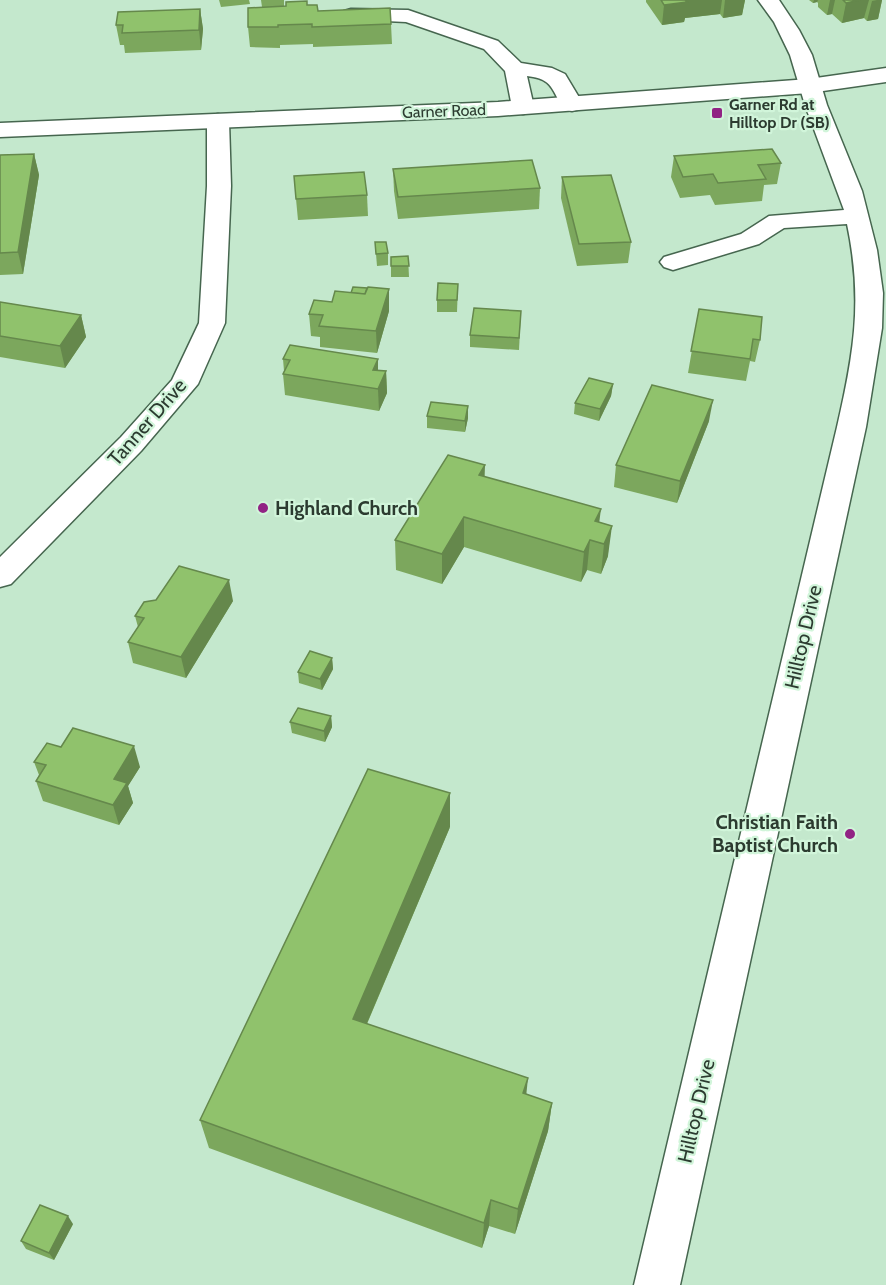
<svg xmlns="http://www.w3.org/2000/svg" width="886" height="1285" font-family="Cabin,sans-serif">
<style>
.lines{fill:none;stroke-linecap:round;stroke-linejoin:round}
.minor-casing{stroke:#46664f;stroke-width:3}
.major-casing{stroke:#46664f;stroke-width:3}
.minor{fill:#fff;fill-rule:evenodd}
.major{fill:#fff;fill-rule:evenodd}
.wall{fill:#7ca75d}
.shaded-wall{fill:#65884c}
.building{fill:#90c26c;stroke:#65884c;stroke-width:1.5}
.poi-dot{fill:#912384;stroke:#d1f5da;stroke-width:2}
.labels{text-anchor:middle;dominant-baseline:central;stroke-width:4.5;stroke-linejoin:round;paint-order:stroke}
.far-poi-label{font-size:16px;font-weight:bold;fill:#2c3b30;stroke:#d1f5da;text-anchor:start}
.far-street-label{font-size:16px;fill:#2c3b30;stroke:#d1f5da}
.street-label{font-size:20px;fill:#2c3b30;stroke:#d1f5da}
.poi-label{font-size:20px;font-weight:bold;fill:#2c3b30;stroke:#d1f5da;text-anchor:start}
</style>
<rect width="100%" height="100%" fill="#c4e8cd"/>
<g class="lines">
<defs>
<g id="minor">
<path d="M 758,0 L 779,0 L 799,30 L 812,55 L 827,105 L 862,191 L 877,250 L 883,293 L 882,328 L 866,427 L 680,1285 L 634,1285 L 837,427 C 854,353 863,300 847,224 L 784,228 L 759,244 L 673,270 L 664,267 L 660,262 L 664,257 L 741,234 L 769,216 L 844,210 L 805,105 L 790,55 L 774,22 Z"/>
<path d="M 351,9 L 408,10 L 498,41 L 521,63 L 552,68 L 565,74 L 583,104 L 580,109 L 572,111 L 564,109 C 551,90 554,79 527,76 L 534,107 L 531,112 L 523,114 L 515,112 L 512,107 L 505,71 L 484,49 L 406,22 L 344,19 L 341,15 L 344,11 Z"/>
<path d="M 218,114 L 226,116 L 229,121 L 231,186 L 225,323 L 198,384 L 141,451 L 11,584 L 0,587 L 0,557 L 121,437 L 172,380 L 199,323 L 207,186 L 207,121 L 210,116 Z"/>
</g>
<path id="major" d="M 886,68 L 886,82 L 809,93 L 498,116 L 0,137 L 0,123 L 498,102 L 809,79 Z"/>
</defs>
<use href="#minor" class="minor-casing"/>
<use href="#major" class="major-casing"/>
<use href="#minor" class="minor"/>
<use href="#major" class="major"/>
</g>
<g class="wall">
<path d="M 219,0 L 249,0 L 250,4 L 221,7 Z"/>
<path d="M 261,0 L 284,0 L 284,6 L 307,5 L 318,11 L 391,24 L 392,44 L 313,47 L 313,44 L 280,45 L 280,48 L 250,47 L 248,27 L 262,7 Z"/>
<path d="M 646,0 L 745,0 L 742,15 L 723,18 L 720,14 L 685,18 L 684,22 L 662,25 L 646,2 Z"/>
<path d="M 809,0 L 882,0 L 878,19 L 867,21 L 864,18 L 842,23 L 832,14 L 827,15 L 818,7 L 818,3 L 817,2 L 813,3 Z"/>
<path d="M 200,9 L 203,29 L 201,50 L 125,53 L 124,45 L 120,45 L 116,25 Z"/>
<path d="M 34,154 L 39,175 L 23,274 L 0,275 L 0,155 Z"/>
<path d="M 674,156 L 781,163 L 777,184 L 764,185 L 762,201 L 715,205 L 710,195 L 680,198 L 671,177 Z"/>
<path d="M 393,169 L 540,188 L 539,209 L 398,219 L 394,191 Z"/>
<path d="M 562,177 L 631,242 L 628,263 L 577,266 L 561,198 Z"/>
<path d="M 367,195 L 368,216 L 298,220 L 296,199 Z"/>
<path d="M 375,242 L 388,253 L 388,265 L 377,266 Z"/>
<path d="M 408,256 L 409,277 L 391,277 L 391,257 Z"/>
<path d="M 458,284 L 457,312 L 437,312 L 437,300 Z"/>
<path d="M 367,288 L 389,311 L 377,353 L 320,347 L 320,337 L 311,336 L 309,314 L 332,302 L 351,293 Z"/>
<path d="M 0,302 L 81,315 L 86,337 L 65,368 L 0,357 Z"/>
<path d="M 699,309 L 760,340 L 755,362 L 750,361 L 746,381 L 688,373 Z"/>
<path d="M 521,311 L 519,350 L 470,347 L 470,335 Z"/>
<path d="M 283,359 L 386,371 L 387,393 L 379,411 L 285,395 L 283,374 L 284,371 Z"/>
<path d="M 613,384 L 611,396 L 599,421 L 574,414 L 575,403 Z"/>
<path d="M 427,416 L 468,418 L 465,432 L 427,428 Z"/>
<path d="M 709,421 L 677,503 L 614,487 L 616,465 Z"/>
<path d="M 485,477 L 599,522 L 608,556 L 601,574 L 587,570 L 581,582 L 464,547 L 442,584 L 396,570 L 395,540 Z"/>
<path d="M 233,601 L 186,678 L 133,663 L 128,642 L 138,627 L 135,616 Z"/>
<path d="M 332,658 L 333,669 L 322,690 L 299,683 L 298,672 Z"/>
<path d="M 331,716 L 332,727 L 325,742 L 292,733 L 290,722 Z"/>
<path d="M 61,747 L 140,767 L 128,786 L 133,803 L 119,825 L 43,801 L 36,781 L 39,775 L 34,762 Z"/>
<path d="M 450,827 L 367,1024 L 526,1094 L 552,1103 L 548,1131 L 515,1234 L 489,1226 L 482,1248 L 209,1148 L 200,1120 Z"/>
<path d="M 73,1224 L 54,1260 L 26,1249 L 21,1241 Z"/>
</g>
<g class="shaded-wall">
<path d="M 684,0 L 722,0 L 720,14 L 685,18 L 684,22 L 662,25 L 664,5 Z"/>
<path d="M 725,0 L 745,0 L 742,15 L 723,18 Z"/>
<path d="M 814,0 L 818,0 L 817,2 L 813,3 Z"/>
<path d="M 830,0 L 835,0 L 832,14 L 827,15 Z"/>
<path d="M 860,0 L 869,0 L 864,18 L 842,23 L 846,3 Z"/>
<path d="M 877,0 L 882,0 L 878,19 L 867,21 L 872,1 Z"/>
<path d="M 200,9 L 203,29 L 201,50 L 199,30 Z"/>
<path d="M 34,154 L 39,175 L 23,274 L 18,252 Z"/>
<path d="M 389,289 L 389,311 L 377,353 L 376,331 Z"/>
<path d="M 81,315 L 86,337 L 65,368 L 60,346 Z"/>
<path d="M 378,359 L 378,381 L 373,370 Z"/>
<path d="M 386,371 L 387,393 L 379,411 L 378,389 Z"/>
<path d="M 613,384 L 611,396 L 599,421 L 600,409 Z"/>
<path d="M 713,400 L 709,421 L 677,503 L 680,481 Z"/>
<path d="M 468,406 L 468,418 L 465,432 L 465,421 Z"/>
<path d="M 485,465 L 484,495 L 479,475 Z"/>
<path d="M 601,509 L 597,539 L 595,521 Z"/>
<path d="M 464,517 L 464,547 L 442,584 L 442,554 Z"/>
<path d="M 612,526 L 608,556 L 601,574 L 604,544 Z"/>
<path d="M 590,540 L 587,570 L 581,582 L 584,552 Z"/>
<path d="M 229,580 L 233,601 L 186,678 L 181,657 Z"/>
<path d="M 332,658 L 333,669 L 322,690 L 320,679 Z"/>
<path d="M 331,716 L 332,727 L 325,742 L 324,731 Z"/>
<path d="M 134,746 L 140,767 L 128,786 L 133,803 L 119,825 L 113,805 L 114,779 Z"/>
<path d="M 450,793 L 450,827 L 356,1049 L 353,1019 Z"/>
<path d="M 528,1078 L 525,1107 L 523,1093 Z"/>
<path d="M 552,1103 L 548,1131 L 515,1234 L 518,1209 Z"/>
<path d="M 491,1200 L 489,1226 L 482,1248 L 484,1223 Z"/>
<path d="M 68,1216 L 73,1224 L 54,1260 L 49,1253 Z"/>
</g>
<g class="building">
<path d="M 661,0 L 685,0 L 687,2 L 664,5 Z"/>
<path d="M 843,0 L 860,0 L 846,3 Z"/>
<path d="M 307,1 L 307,5 L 317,5 L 318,11 L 390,8 L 391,24 L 312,27 L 312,24 L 278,25 L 278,27 L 248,27 L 248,8 L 286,6 L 286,2 Z"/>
<path d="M 200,9 L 199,30 L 122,33 L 123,25 L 116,25 L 118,12 Z"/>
<path d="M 772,149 L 781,163 L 758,165 L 766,179 L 718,183 L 713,174 L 683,177 L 674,156 Z"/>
<path d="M 34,154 L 18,252 L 0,253 L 0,155 Z"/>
<path d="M 532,160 L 540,188 L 398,197 L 393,169 Z"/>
<path d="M 364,172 L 367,195 L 296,199 L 294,176 Z"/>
<path d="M 611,175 L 631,242 L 579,244 L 562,177 Z"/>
<path d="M 375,242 L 386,242 L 388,253 L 376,254 Z"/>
<path d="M 408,256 L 409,266 L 391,266 L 391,257 Z"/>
<path d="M 438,283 L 458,284 L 457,300 L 437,300 Z"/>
<path d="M 353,287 L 367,288 L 365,294 L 351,293 Z"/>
<path d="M 368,287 L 389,289 L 376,331 L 319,326 L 323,315 L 309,314 L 314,300 L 332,302 L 335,291 L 365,294 Z"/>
<path d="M 0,302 L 81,315 L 60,346 L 0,336 Z"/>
<path d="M 474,308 L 521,311 L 519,338 L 470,335 Z"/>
<path d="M 699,309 L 762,317 L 760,340 L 753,339 L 750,359 L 691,351 Z"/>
<path d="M 290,345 L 378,359 L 373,370 L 386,371 L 378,389 L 283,374 L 290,360 L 283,359 Z"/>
<path d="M 589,378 L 613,384 L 600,409 L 575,403 Z"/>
<path d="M 652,385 L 713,400 L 680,481 L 616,465 Z"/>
<path d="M 431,402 L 468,406 L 465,421 L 427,416 Z"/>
<path d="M 448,455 L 485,465 L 479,475 L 601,509 L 595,521 L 612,526 L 604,544 L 590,540 L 584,552 L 464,517 L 442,554 L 395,540 Z"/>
<path d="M 179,566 L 229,580 L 181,657 L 128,642 L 144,618 L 135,616 L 144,602 L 156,600 Z"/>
<path d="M 310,651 L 332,658 L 320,679 L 298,672 Z"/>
<path d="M 298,708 L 331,716 L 324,731 L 290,722 Z"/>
<path d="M 73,728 L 134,746 L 114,779 L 127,783 L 113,805 L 36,781 L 46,765 L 34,762 L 47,743 L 61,747 Z"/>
<path d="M 368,769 L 450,793 L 353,1019 L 528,1078 L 523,1093 L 552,1103 L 518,1209 L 491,1200 L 484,1223 L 200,1120 Z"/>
<path d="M 40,1205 L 68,1216 L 49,1253 L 21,1241 Z"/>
</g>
<g class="poi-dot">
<rect x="711" y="107" width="12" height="12" rx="3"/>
<circle cx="263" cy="508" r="6"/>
<circle cx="850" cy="834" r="6"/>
</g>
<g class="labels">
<g class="far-poi-label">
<text x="729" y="104">Garner Rd at<tspan x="729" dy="18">Hilltop Dr (SB)</tspan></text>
</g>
<g class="far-street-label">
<text transform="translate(444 111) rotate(-2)">Garner Road</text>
</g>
<g class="street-label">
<text transform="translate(147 422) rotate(-49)">Tanner Drive</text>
<text transform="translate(803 637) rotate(-77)">Hilltop Drive</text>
<text transform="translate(696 1111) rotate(-77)">Hilltop Drive</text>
</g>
<g class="poi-label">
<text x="275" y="508">Highland Church</text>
<text x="838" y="822" text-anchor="end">Christian Faith<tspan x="838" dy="23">Baptist Church</tspan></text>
</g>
</g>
</svg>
